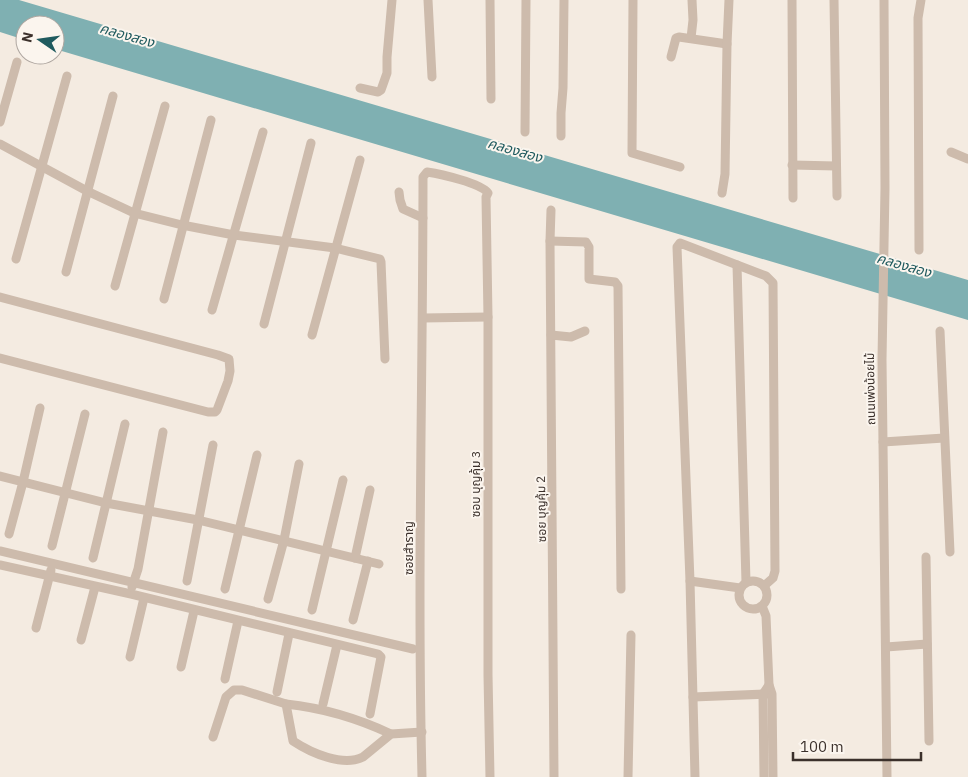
<svg xmlns="http://www.w3.org/2000/svg" width="968" height="777" font-family="'IBM Plex Sans','Noto Sans Thai',sans-serif">
<style>
.water{fill:#7fb0b2}
.lines{fill:none;stroke-linecap:round;stroke-linejoin:round}
.minor{stroke:#cdbbac;stroke-width:9}
.labels{text-anchor:middle;dominant-baseline:central;stroke-width:4;stroke-linejoin:round;paint-order:stroke}
.street-label{font-size:12px;fill:#3b302b;stroke:#fbf5ee}
.water-label{font-size:14px;font-style:italic;fill:#1f5a5e;stroke:#fbf5ee}
</style>
<rect width="100%" height="100%" fill="#f4ebe1"/>
<path class="water" d="M 0,0 L 19,0 L 968,280 L 968,320 L 55,49 L 55,25 L 25,25 L 25,40 L 0,32 Z"/>
<g class="lines">
<g class="minor">
<path d="M 428,0 L 432,77"/>
<path d="M 490,0 L 491,99"/>
<path d="M 633,0 L 632,153 L 680,167"/>
<path d="M 792,0 L 793,198"/>
<path d="M 834,0 L 837,196"/>
<path d="M 884,0 L 885,188 L 882,360 L 887,777"/>
<path d="M 691,38 L 693,20 L 692,0"/>
<path d="M 671,57 L 676,38 L 679,37 L 727,44"/>
<path d="M 360,88 L 378,92 L 381,90 L 387,73 L 387,57 L 392,0"/>
<path d="M 0,122 L 17,62"/>
<path d="M 525,132 L 526,0"/>
<path d="M 561,136 L 561,113 L 563,88 L 564,0"/>
<path d="M 0,144 L 87,191 L 134,213 L 182,225 L 234,235 L 335,248 L 380,259 L 381,262 L 385,359"/>
<path d="M 951,152 L 968,159"/>
<path d="M 792,165 L 836,166"/>
<path d="M 399,192 L 400,200 L 403,209 L 423,218"/>
<path d="M 722,193 L 725,174 L 727,44 L 729,0"/>
<path d="M 551,210 L 550,241 L 554,777"/>
<path d="M 550,241 L 586,242 L 589,247 L 589,279 L 615,282 L 618,286 L 621,589"/>
<path d="M 919,250 L 918,18 L 921,0"/>
<path d="M 16,259 L 67,76"/>
<path d="M 737,265 L 746,582"/>
<path d="M 66,272 L 113,96"/>
<path d="M 115,286 L 165,106"/>
<path d="M 0,297 L 218,355 L 229,359 L 230,371 L 228,381 L 217,410 L 215,412 L 208,412 L 0,358"/>
<path d="M 164,299 L 211,120"/>
<path d="M 212,310 L 263,132"/>
<path d="M 423,318 L 488,317"/>
<path d="M 264,324 L 311,143"/>
<path d="M 940,331 L 950,552"/>
<path d="M 312,335 L 360,160"/>
<path d="M 551,335 L 571,337 L 585,331"/>
<path d="M 883,442 L 944,438"/>
<path d="M 0,476 L 106,503 L 198,520 L 379,564"/>
<path d="M 9,534 L 23,482 L 40,408"/>
<path d="M 52,546 L 85,414"/>
<path d="M 0,551 L 413,649"/>
<path d="M 926,557 L 929,741"/>
<path d="M 93,558 L 125,424"/>
<path d="M 355,558 L 370,490"/>
<path d="M 0,565 L 131,594 L 378,654 L 381,657 L 370,714"/>
<circle cx="753" cy="595" r="14"/>
<path d="M 187,581 L 213,445"/>
<path d="M 690,581 L 740,588"/>
<path d="M 132,587 L 138,569 L 163,432"/>
<path d="M 225,589 L 257,455"/>
<path d="M 268,599 L 284,540 L 299,464"/>
<path d="M 762,606 L 766,616 L 769,685 L 772,694 L 773,777"/>
<path d="M 312,610 L 343,480"/>
<path d="M 353,620 L 368,561"/>
<path d="M 36,628 L 51,570"/>
<path d="M 81,640 L 95,587"/>
<path d="M 886,647 L 927,644"/>
<path d="M 130,657 L 144,598"/>
<path d="M 181,667 L 194,611"/>
<path d="M 225,679 L 238,621"/>
<path d="M 277,692 L 289,634"/>
<path d="M 693,697 L 767,694"/>
<path d="M 286,704 C 323,708 357,718 391,734"/>
<path d="M 323,704 L 337,645"/>
<path d="M 213,737 L 226,697 L 234,690 L 242,690 L 286,704 L 293,741 C 311,753 343,767 363,757 L 391,734 L 422,732"/>
<path d="M 422,777 C 417,577 423,377 423,177 L 427,172 C 440,174 481,183 488,193 L 486,197 L 488,317 L 488,675 L 490,777"/>
<path d="M 628,777 L 631,635"/>
<path d="M 695,777 L 690,581 L 677,247 L 680,243 L 766,276 L 773,283 L 775,571 L 773,578 L 764,586"/>
<path d="M 764,777 L 763,694 L 769,685"/>
</g>
</g>
<g class="labels">
<g class="street-label">
<text transform="translate(870 389) rotate(-91)">ถนนเพ่งน้อยไม้</text>
<text transform="translate(475 484) rotate(-90)">ซอบ บุญคุ้ม 3</text>
<text transform="translate(541 509) rotate(-91)">ซอย บุญคุ้ม 2</text>
<text transform="translate(408 548) rotate(-90)">ซอยสำราญ</text>
</g>
<g class="water-label">
<text transform="translate(127 35) rotate(16)">คลองสอง</text>
<text transform="translate(515 150) rotate(16)">คลองสอง</text>
<text transform="translate(904 265) rotate(16)">คลองสอง</text>
</g>
</g>
<g transform="translate(40 40) rotate(283)"><circle r="24" fill="#fbf5ee" stroke="#aea6a0"/>
<path d="M0-4L9 19L0 12L-9 19Z" fill="#1f5a5e"/>
<text y="-8" font-size="14" font-weight="bold" text-anchor="middle" fill="#3b302b">N</text>
</g>
<path d="M793 752v8h128v-8" fill="none" stroke="#3b302b" stroke-width="2.5"/>
<text x="800" y="752" font-size="15" fill="#3b302b" stroke="#fbf5ee" stroke-width="4" paint-order="stroke">100 m</text>
</svg>
